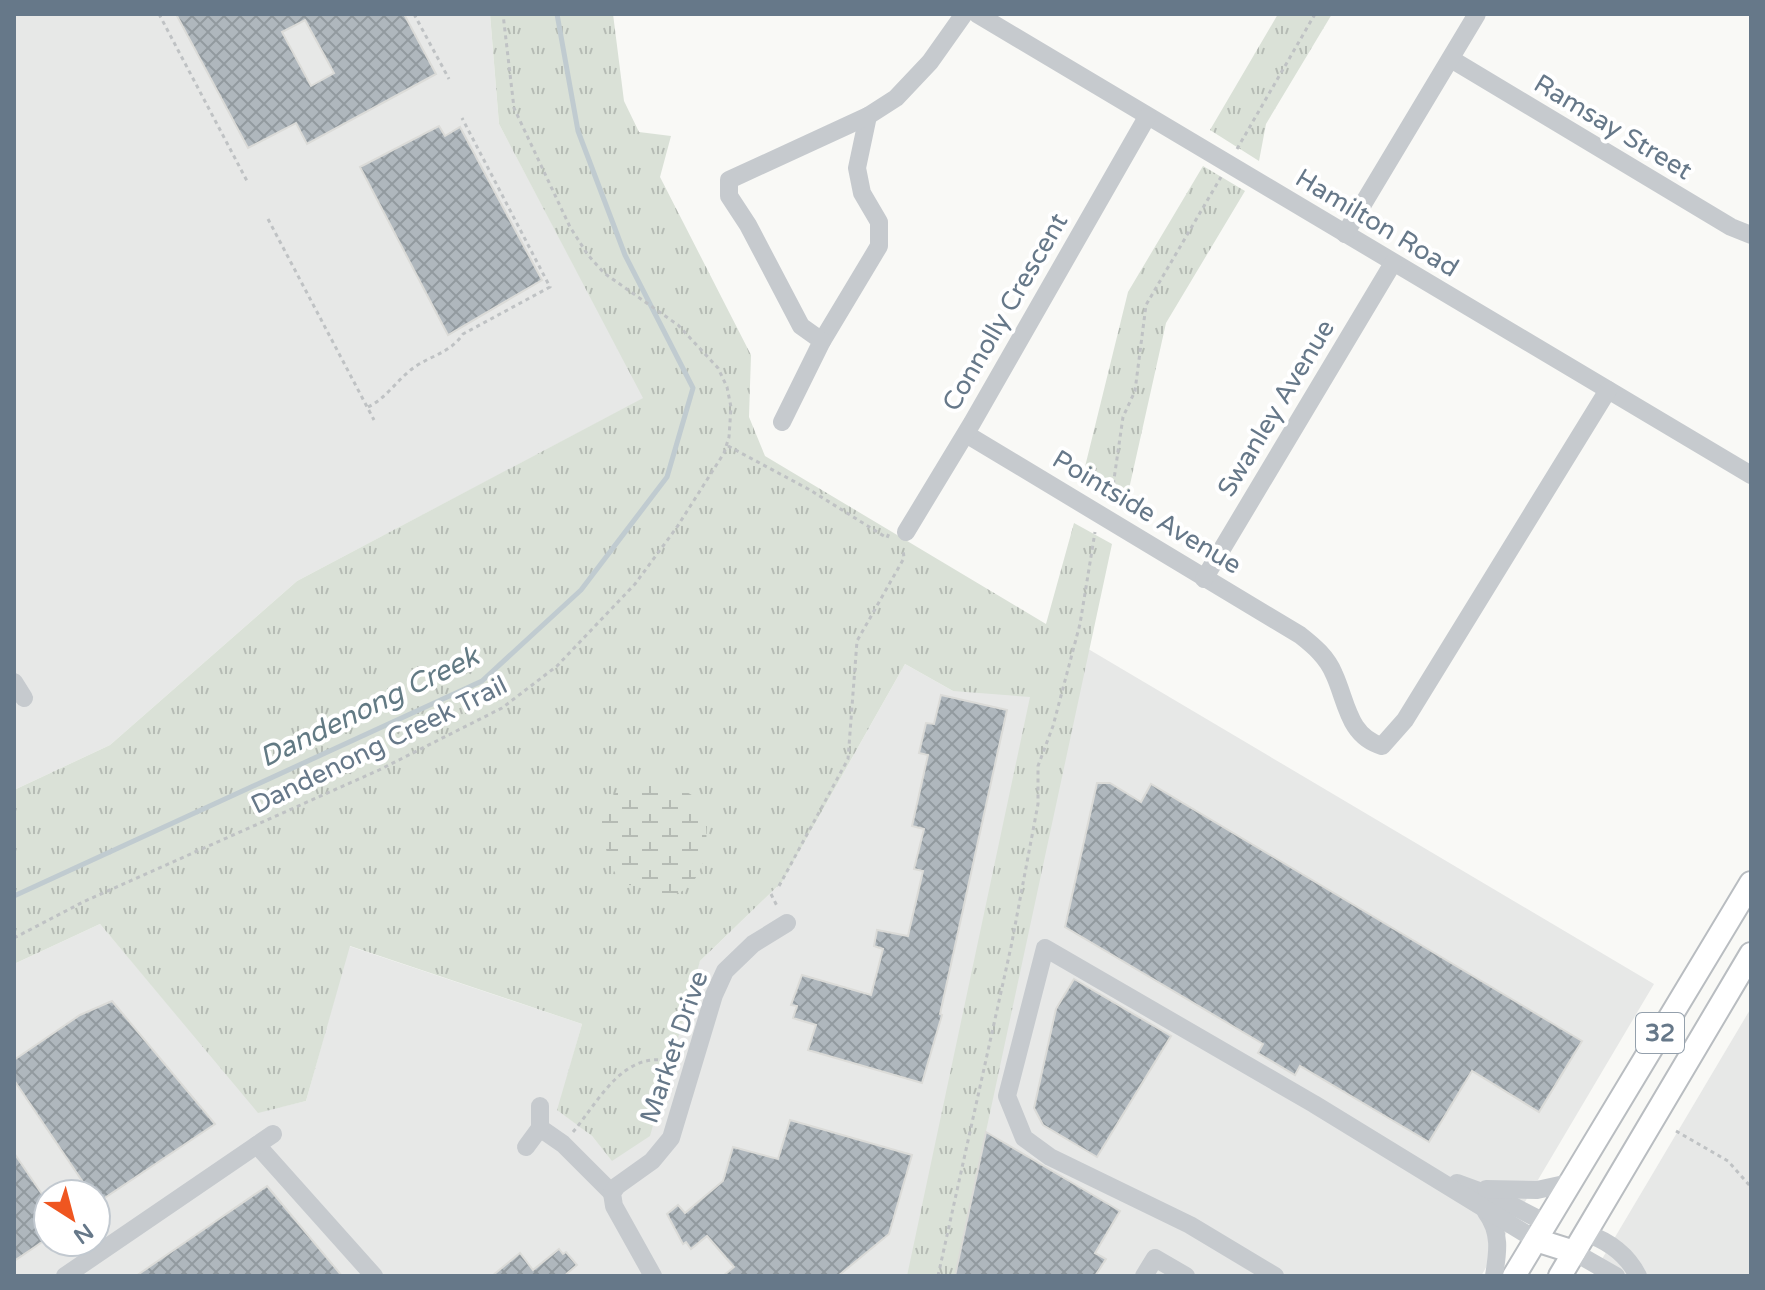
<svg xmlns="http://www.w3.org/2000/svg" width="1765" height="1290" font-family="'Varela Round',sans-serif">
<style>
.built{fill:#e7e8e7;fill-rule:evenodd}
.grass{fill:url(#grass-tufts)}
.wetland{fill:url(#wetland-marsh)}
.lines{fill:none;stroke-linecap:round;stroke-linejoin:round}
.stream{stroke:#c0cbd0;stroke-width:5}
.building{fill:url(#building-cross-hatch);stroke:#dbdbd8;stroke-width:2;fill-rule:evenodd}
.major-casing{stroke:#b9bdc1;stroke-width:26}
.path{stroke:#bfc2c4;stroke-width:3;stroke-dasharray:4 4;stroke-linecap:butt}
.minor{stroke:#c6cace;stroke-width:18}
.major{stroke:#fff;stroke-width:22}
.labels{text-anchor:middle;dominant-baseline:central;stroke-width:8;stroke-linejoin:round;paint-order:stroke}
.shield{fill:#fff;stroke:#94a0ac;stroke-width:2}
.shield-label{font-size:24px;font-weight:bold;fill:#667889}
.street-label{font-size:26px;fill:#667889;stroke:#fff}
.water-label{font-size:28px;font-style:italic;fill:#627a84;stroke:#fff}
</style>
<defs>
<pattern id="grass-tufts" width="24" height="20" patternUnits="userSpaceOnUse" patternTransform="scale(2)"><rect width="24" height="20" fill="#dae1d7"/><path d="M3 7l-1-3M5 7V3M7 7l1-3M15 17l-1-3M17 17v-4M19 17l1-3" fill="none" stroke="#b5bbb4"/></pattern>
<pattern id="wetland-marsh" width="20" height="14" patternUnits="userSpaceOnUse" patternTransform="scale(2)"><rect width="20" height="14" fill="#dae1d7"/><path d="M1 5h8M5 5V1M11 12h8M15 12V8" fill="none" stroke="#b5bbb4"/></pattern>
<pattern id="building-cross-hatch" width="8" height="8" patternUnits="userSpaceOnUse" patternTransform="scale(2)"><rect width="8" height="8" fill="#afb7bd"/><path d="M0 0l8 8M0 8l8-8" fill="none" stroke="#929a9f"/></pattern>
</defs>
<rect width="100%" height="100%" fill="#f9f9f6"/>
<g class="built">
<path d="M 14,14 L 490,14 L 499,124 L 644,398 L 297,581 L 110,745 L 14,790 Z"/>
<path d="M 1046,624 L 1654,984 L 1481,1276 L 14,1276 L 14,964 L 100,924 L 259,1112 L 306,1101 L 349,946 L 582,1024 L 558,1110 L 592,1136 L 612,1160 L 700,961 L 782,882 L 905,664 L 953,691 ZM 48,1194 L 96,1194 L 96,1242 L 48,1242 Z"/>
<path d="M 1751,1008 L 1751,1276 L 1592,1276 Z"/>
</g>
<g class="grass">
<path d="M 490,14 L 613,14 L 624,101 L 639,132 L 671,136 L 660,177 L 751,355 L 749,417 L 765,456 L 1046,624 L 1074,523 L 1112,544 L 955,1276 L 907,1276 L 1030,697 L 953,691 L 905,664 L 782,882 L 700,961 L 650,1136 L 612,1161 L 592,1136 L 557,1110 L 582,1024 L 350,946 L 306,1101 L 258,1113 L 100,924 L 14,964 L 14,790 L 110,745 L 297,581 L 643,398 L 499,124 Z"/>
<path d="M 1278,14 L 1332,14 L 1266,124 L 1259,161 L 1210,130 Z"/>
<path d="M 1203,166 L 1245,191 L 1166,323 L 1125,507 L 1081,483 L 1128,292 Z"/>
</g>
<path class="wetland" d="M 655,781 C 667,785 687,789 695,798 C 716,820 708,890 673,894 C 662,896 654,888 643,886 C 637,885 630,885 624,885 C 613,872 609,862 605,845 C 603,837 598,829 599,821 C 600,792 631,784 655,781 Z"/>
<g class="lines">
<path class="stream" d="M 14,896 L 482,681 L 581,590 L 667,477 L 693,388 L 625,255 L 578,131 L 557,14"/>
</g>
<g class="building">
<path d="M 176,14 L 404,14 L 436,74 L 307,144 L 296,123 L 248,148 ZM 305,20 L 334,73 L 311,86 L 282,32 Z"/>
<path d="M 439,126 L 445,136 L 460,127 L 542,280 L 448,335 L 360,167 Z"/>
<path d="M 941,695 L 1007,710 L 940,1014 L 942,1015 L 922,1083 L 808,1050 L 816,1025 L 793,1018 L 797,1006 L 791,1005 L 802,975 L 871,995 L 883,949 L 874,946 L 877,930 L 908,936 L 923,871 L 914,869 L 924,829 L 912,826 L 928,755 L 919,753 L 926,723 L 934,724 Z"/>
<path d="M 1097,783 L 1110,783 L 1141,802 L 1151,784 L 1582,1041 L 1539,1112 L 1472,1071 L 1429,1142 L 1300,1066 L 1295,1075 L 1258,1053 L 1263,1044 L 1065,927 Z"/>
<path d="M 1074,979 L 1171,1036 L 1097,1157 L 1043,1125 L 1034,1108 L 1056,1009 Z"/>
<path d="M 112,1001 L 215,1124 L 97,1203 L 96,1194 L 91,1194 L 14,1080 L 14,1060 L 80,1015 Z"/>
<path d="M 790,1120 L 912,1155 L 889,1234 L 838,1276 L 723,1276 L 734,1267 L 707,1236 L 691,1249 L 686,1242 L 683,1244 L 667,1214 L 678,1205 L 685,1213 L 723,1181 L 733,1147 L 778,1159 Z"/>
<path d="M 986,1132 L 1120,1211 L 1095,1253 L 1106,1259 L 1095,1276 L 955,1276 Z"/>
<path d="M 14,1153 L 48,1203 L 48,1238 L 14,1261 Z"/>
<path d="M 267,1186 L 342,1276 L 136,1276 Z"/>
<path d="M 559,1249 L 563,1254 L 566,1252 L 577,1265 L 564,1276 L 492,1276 L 520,1253 L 533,1270 Z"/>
</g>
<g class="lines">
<defs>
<g id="major">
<path d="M 1536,1240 L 1574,1252"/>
<path d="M 1514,1276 L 1751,883"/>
<path d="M 1560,1276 L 1751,954"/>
</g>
</defs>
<use href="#major" class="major-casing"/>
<g class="path">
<path d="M 159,14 L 247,181"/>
<path d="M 414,14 L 449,79"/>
<path d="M 1237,149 L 1315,14"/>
<path d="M 268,219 L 374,420"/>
<path d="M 368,407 C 387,398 398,378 416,366 C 433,355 451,352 463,334 L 550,287 L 462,118"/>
<path d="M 728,446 L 810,490 L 887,538 L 889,533"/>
<path d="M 1111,500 L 1123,417 L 1135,391 L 1146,305 L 1221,177"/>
<path d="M 779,886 L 848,759 L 857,641 L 904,558 L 903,549"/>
<path d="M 771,894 L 778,908"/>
<path d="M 14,938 L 83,902 L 379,770 L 502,708 L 557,666 L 635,584 L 677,527 L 724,453 L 729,437 L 731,407 L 727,387 L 718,368 L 678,325 L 604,273 L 588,255 L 570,227 L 514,108 L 503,14"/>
<path d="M 1676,1131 L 1728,1161 L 1751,1187"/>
<path d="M 573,1132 C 599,1101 624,1048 673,1062"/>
<path d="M 938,1276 L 1011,947 L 1038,804 L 1038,766 L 1053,726 L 1080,624 L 1095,532"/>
</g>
<g class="minor">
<path d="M 977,14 L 1751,475"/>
<path d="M 1451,59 L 1731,227 L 1751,235"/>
<path d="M 1345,234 L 1477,14"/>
<path d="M 822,341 L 879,246 L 879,222 L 862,193 L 857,168 L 868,116"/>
<path d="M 782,422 L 822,341 L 801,326 L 748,225 L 729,196 L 729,180 L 868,116 L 896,98 L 930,62 L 964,14"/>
<path d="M 966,434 L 1300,635 C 1314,646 1327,657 1334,674 C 1347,702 1348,736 1382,746 L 1405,720 L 1608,390"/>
<path d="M 906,532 L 972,423 L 1147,117"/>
<path d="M 1204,579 L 1393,263"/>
<path d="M 14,682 L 24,698"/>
<path d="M 540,1128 L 563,1144 L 612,1193"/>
<path d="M 257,1145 L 374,1276"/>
<path d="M 526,1147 L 540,1128 L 540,1106"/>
<path d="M 1457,1183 L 1498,1198 L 1546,1223"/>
<path d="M 1486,1189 L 1537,1190 L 1569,1183"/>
<path d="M 1486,1212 C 1501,1232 1498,1252 1494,1276"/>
<path d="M 1585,1233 C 1609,1241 1627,1254 1638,1276"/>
<path d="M 1574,1252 L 1616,1276"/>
<path d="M 65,1276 L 273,1134"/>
<path d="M 653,1276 L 614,1206 L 612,1193 L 617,1186 L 652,1161 L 671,1138 L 714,995 L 725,971 L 753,944 L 787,923"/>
<path d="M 1144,1276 L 1155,1258 L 1186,1276"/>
<path d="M 1275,1276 L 1190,1225 L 1050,1157 L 1024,1138 L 1007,1096 L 1045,948 L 1314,1104 L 1536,1240"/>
</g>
<use href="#major" class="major"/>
</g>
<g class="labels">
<rect class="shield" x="1636" y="1013" width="48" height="40" rx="6"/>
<g class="shield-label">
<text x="1660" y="1033">32</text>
</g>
<g class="street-label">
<text transform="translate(1613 127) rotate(31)">Ramsay Street</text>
<text transform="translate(1377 223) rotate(31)">Hamilton Road</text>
<text transform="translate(1005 312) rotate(-60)">Connolly Crescent</text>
<text transform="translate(1276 408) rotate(-59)">Swanley Avenue</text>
<text transform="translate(1147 512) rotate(31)">Pointside Avenue</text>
<text transform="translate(379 745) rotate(-26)">Dandenong Creek Trail</text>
<text transform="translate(674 1047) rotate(-71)">Market Drive</text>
</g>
<g class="water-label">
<text transform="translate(369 707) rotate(-26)">Dandenong Creek</text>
</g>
</g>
<rect width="1765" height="1290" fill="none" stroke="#667889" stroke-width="32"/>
<g transform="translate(72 1218) rotate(144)"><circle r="38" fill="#ffffff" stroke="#c2c9d0" stroke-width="2"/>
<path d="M0-6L14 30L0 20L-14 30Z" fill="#ef5620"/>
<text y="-12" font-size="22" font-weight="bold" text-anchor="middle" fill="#667889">N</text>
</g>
</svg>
